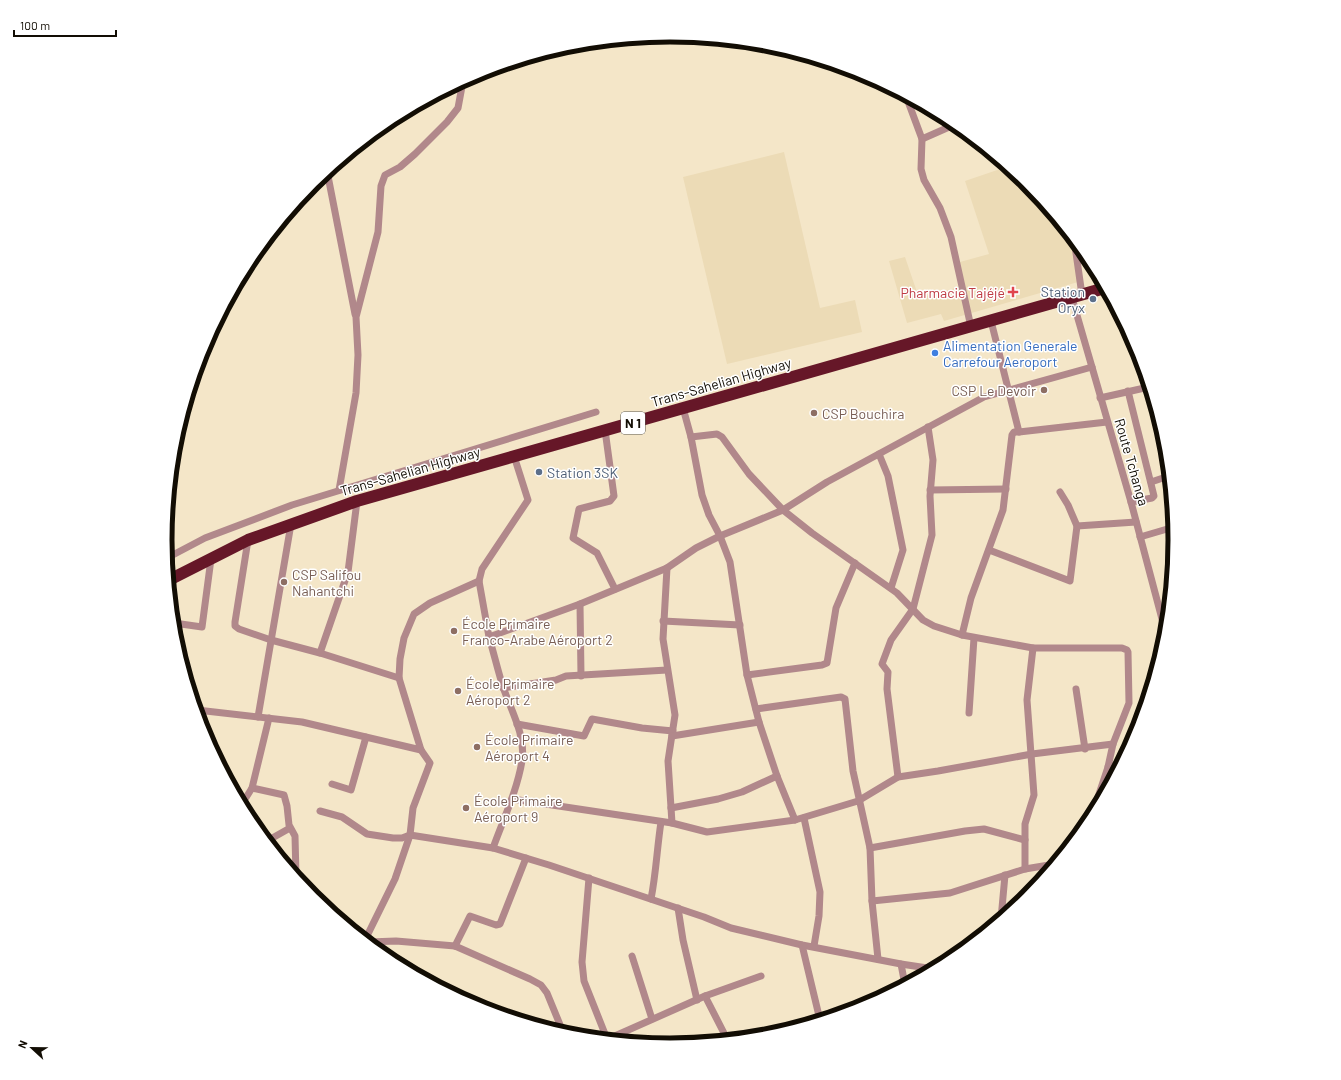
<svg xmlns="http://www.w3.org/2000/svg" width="1341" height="1080" font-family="Barlow,sans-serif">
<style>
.built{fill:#ecdbb6}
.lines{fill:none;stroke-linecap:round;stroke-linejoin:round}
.street{stroke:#b1888b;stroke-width:7}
.highway{stroke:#661728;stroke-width:12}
.health-dot{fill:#e0444e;stroke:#fff;stroke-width:1.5}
.service-dot{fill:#5c6f8a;stroke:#fff;stroke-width:1.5}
.shop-dot{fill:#3f7fe0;stroke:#fff;stroke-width:1.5}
.education-dot{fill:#8d6e63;stroke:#fff;stroke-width:1.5}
.labels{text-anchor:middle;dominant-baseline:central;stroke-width:3;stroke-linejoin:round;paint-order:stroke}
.shield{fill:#fff;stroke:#59564f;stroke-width:1}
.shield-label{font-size:13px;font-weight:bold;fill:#120d04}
.service-label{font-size:14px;fill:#4e5e75;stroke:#fff;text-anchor:end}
.health-label{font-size:14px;fill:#be3a42;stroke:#fff;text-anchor:end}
.shop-label{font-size:14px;fill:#366cbe;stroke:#fff;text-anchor:start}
.street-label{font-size:14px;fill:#120d04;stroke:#fff}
.education-label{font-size:14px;fill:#785e54;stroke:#fff;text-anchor:start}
.rim{fill:none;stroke:#120d04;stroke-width:5}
</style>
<rect width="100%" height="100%" fill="#f4e6c8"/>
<g class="built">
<path d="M 784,152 L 820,308 L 855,300 L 862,332 L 727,364 L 683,177 Z"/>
<path d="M 1005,164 L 1028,183 L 1071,235 L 1078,282 L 944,321 L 941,314 L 907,323 L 889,261 L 905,257 L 919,298 L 959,287 L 960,262 L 989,254 L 965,181 L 1006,167 Z"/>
</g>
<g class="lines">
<g class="street">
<path d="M 906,96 L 922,139 L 921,169 L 924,180 L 940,208 L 951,237 L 971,327"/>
<path d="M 922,139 L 956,124"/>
<path d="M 327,171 L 355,314"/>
<path d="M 1074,239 L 1082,295"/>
<path d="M 1072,298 L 1131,502 L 1166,634"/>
<path d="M 1128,391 L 1154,496 L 1152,498 L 1131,502"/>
<path d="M 1100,398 L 1149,387"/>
<path d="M 683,408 L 691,437 L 702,495 L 709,515 L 720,536 L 730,562 L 747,675 L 759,722 L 777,776 L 795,820"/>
<path d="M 605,430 L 614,496 L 610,501 L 579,509 L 573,538 L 597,553 L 615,589"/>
<path d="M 1019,432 L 1107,422"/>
<path d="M 691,437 L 717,434 L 722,437 L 749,474 L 783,510 L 812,533 L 897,593 L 923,620 L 934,626 L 962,635 L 1033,648 L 1027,700 L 1034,795 L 1025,824 L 1025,869"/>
<path d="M 879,454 L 888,476 L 903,550 L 891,588"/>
<path d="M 514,456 L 528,500 L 482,569 L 479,581 L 489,637 L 580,604 L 667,568 L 696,548 L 720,536 L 783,510 L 827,482 L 984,397 L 1092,367"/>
<path d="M 1151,482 L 1169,476"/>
<path d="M 339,490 L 356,393 L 358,355 L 356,317 L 378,232 L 381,186 L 385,175 L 400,167 L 415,154 L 447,122 L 458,108 L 463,81"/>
<path d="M 930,490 L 1006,489"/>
<path d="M 1077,526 L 1136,522"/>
<path d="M 1140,537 L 1174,527"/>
<path d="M 248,540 L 235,622 L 235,626 L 239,629 L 271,640 L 320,653 L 399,678"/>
<path d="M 989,550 L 1070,581 L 1077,526 L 1068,505 L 1060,492"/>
<path d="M 167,558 L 205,538 L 292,505 L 596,412"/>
<path d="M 667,568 L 663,639 L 675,715 L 668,761 L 672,823"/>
<path d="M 580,604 L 581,676"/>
<path d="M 663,621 L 740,625"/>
<path d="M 174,623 L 202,627 L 211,559"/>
<path d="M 962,635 L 971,598 L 1003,510 L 1012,435 L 1014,432 L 1019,432 L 991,321"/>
<path d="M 489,637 C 494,654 498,671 503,687 C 511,710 526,736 522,761 C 517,791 503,820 493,848"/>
<path d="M 1033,648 L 1122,648 L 1127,650 L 1128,652 L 1129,703 L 1113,744 L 1108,767 L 1090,821"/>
<path d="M 320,653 L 348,572 L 357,501"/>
<path d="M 747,675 L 822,665 L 827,663 L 836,608 L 855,563"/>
<path d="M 503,688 L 556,680 L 566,676 L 667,670"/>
<path d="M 1076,689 L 1085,749"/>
<path d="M 756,709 L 841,697 L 845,699 L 853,771 L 870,848 L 872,901 L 878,959"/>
<path d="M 197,710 L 302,722 L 421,750"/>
<path d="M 969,713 L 974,638"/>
<path d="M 258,717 L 291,524"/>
<path d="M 517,724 L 584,736 L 592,719 L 642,728 L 673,731"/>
<path d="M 672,736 L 759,722"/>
<path d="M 1108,767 L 1120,764"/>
<path d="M 898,777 L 887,689 L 888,672 L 882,664 L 891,640 L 913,609 L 932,535 L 930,496 L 933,460 L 928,427"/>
<path d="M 332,784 L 351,790 L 366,737"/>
<path d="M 252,788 L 284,795 L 287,806 L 289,825 L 295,836 L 296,876"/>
<path d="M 512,799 L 672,823 L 707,832 L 795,820 L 858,801 L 898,777 L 938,771 L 1032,754 L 1113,744"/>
<path d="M 242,804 L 252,788 L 269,718"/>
<path d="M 671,808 L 718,799 L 742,792 L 777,776"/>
<path d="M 320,811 L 342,817 L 367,834 L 393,838 L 402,838 L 410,835 L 493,848 L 549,865 L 704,917 L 731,928 L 802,945 L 901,964 L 934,969"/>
<path d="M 804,818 L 820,892 L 819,916 L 814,946"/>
<path d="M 267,841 L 290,828"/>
<path d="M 870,848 L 965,831 L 984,829 L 1025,840"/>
<path d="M 589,878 L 582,962 L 584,981 L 607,1039"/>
<path d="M 651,899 C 656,874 657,848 661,822"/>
<path d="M 872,901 L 950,893 L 1025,869 L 1055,864"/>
<path d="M 678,908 L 683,940 L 697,1000"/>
<path d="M 1001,919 L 1005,875"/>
<path d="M 365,940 L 395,879 L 410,835 L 413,808 L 430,763 L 421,750 L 399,678 L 400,659 L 404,638 L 414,614 L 430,603 L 479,581"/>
<path d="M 369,942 L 396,941 L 455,946 L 530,979 L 541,985 L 547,993 L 563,1032"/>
<path d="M 802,945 L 820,1020"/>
<path d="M 455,946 L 470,916 L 496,925 L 500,924 L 526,858"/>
<path d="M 632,956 L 652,1019"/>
<path d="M 901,964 L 905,985"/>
<path d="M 705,996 L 727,1039"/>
<path d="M 608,1039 L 705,996 L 761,976"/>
</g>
<path class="highway" d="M 169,580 L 248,540 L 357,501 L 1105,288"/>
</g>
<path class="health-dot" d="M1011 286h4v4h4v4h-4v4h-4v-4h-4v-4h4z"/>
<g class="service-dot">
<circle cx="1093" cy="299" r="4"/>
<circle cx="539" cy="472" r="4"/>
</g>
<circle class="shop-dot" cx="935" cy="353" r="4"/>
<g class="education-dot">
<circle cx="1044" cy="390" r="4"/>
<circle cx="814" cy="413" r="4"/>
<circle cx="284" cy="582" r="4"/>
<circle cx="454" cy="631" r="4"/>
<circle cx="458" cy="691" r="4"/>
<circle cx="477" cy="747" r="4"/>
<circle cx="466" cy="808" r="4"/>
</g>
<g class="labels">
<rect class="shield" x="621" y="412" width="24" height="22" rx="3"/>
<g class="shield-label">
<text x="633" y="423">N 1</text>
</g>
<g class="service-label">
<text x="1085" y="291">Station<tspan x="1085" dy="16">Oryx</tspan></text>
<text x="547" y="472" text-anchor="start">Station 3SK</text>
</g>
<g class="health-label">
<text x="1005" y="292">Pharmacie Tajéjé</text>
</g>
<g class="shop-label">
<text x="943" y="345">Alimentation Generale<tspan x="943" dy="16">Carrefour Aeroport</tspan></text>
</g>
<g class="street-label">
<text transform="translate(721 382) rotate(-16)">Trans-Sahelian Highway</text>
<text transform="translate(1132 462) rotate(74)">Route Tchanga</text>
<text transform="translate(410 471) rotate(-16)">Trans-Sahelian Highway</text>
</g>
<g class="education-label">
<text x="1036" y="390" text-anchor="end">CSP Le Devoir</text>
<text x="822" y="413">CSP Bouchira</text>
<text x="292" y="574">CSP Salifou<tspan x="292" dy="16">Nahantchi</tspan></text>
<text x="462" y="623">École Primaire<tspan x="462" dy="16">Franco-Arabe Aéroport 2</tspan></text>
<text x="466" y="683">École Primaire<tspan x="466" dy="16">Aéroport 2</tspan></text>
<text x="485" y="739">École Primaire<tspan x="485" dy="16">Aéroport 4</tspan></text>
<text x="474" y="800">École Primaire<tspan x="474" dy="16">Aéroport 9</tspan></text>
</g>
</g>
<path d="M0 0H1341V1080H0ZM172 540a498 498 0 1 1 996 0a498 498 0 1 1-996 0Z" fill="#fff" fill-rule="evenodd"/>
<path class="rim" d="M172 540a498 498 0 1 1 996 0a498 498 0 1 1-996 0Z"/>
<g transform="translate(32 1048) rotate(292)" stroke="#ffffff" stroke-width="3" paint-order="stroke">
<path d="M0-3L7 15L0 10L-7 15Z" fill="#120d04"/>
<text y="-6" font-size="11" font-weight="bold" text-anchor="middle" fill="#120d04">N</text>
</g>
<path d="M14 30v6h102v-6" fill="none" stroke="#120d04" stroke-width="2"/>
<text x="20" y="30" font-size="12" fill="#120d04" stroke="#ffffff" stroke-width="3" paint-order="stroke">100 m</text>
</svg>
